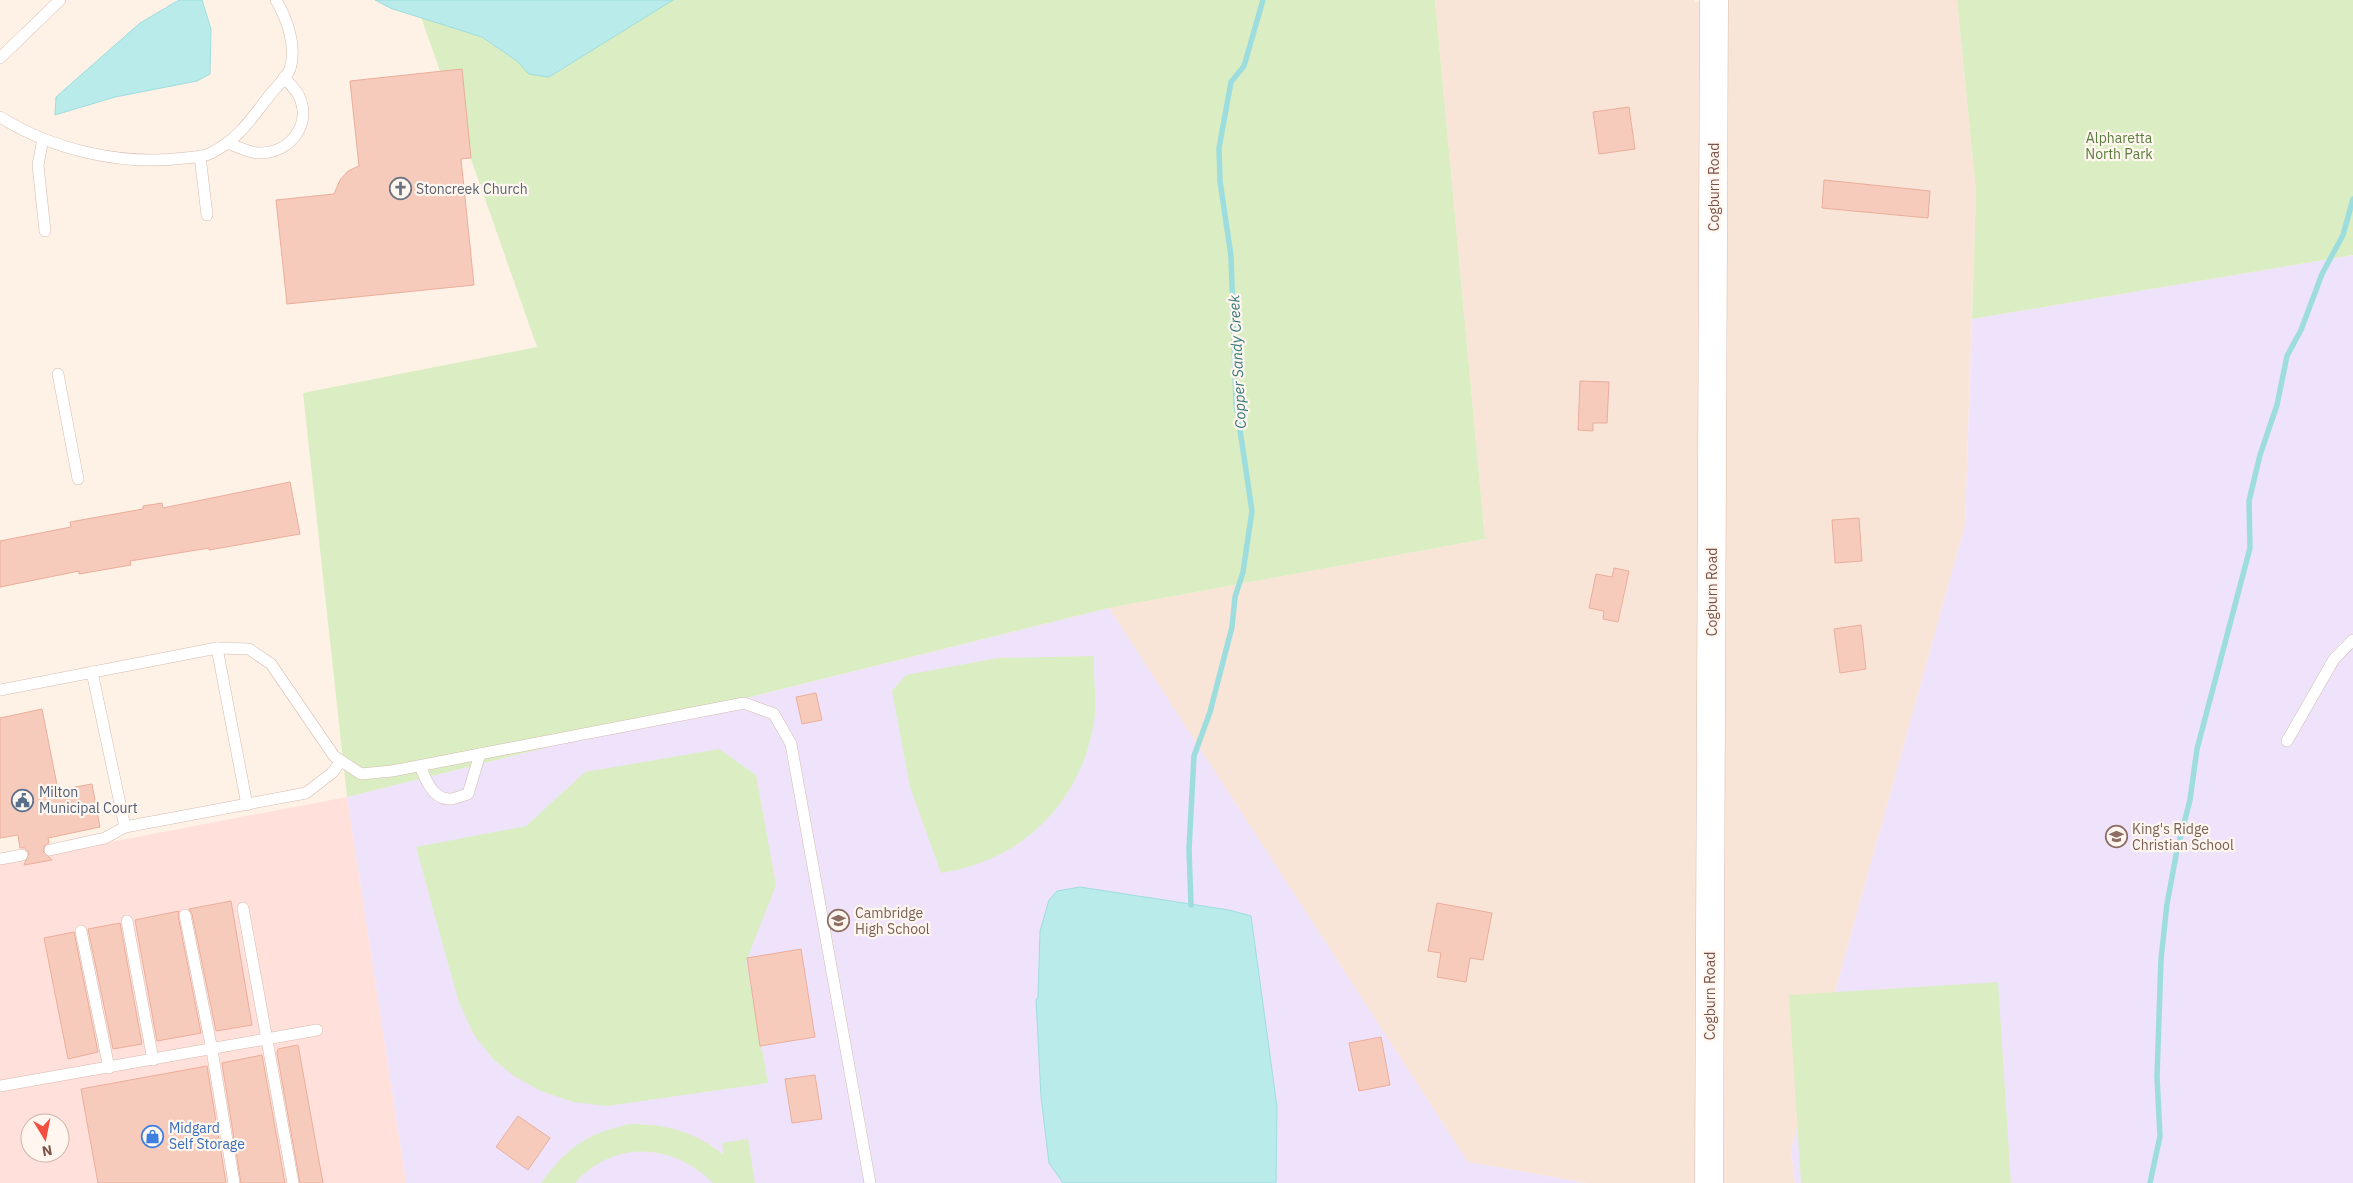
<svg xmlns="http://www.w3.org/2000/svg" width="2353" height="1183" font-family="'IBM Plex Sans',sans-serif">
<style>
.residential{fill:#f9e5d7}
.commercial{fill:#ffe0da;fill-rule:evenodd}
.education{fill:#efe3fb}
.green{fill:#dbeec3}
.water{fill:#b9ebeb;stroke:#9eddde}
.lines{fill:none;stroke-linecap:round;stroke-linejoin:round}
.stream{stroke:#9eddde;stroke-width:5.5}
.building{fill:#f7cbbc;stroke:#ebad9a}
.lane-casing{stroke:#d5baae;stroke-width:12}
.secondary-casing{stroke:#dabaad;stroke-width:29}
.lane{stroke:#fff;stroke-width:11}
.secondary{stroke:#fff;stroke-width:28}
.labels{text-anchor:middle;dominant-baseline:central;stroke-width:4.5;stroke-linejoin:round;paint-order:stroke}
.park-label{font-size:14px;fill:#587c3c;stroke:#fff7ef}
.street-label{font-size:14px;fill:#7c5348;stroke:#fff7ef}
.worship-label{font-size:14px;fill:#5b616d;stroke:#fff7ef;text-anchor:start}
.service-label{font-size:14px;fill:#4e5e75;stroke:#fff7ef;text-anchor:start}
.education-label{font-size:14px;fill:#785e54;stroke:#fff7ef;text-anchor:start}
.shop-label{font-size:14px;fill:#366cbe;stroke:#fff7ef;text-anchor:start}
.water-label{font-size:15px;font-style:italic;fill:#37797b;stroke:#fff7ef}
</style>
<rect width="100%" height="100%" fill="#fef2e7"/>
<path class="residential" d="M 1435,0 L 1695,0 L 1695,2 L 1708,0 L 1957,0 L 1976,191 L 1965,525 L 1791,1150 L 1795,1183 L 1587,1183 L 1468,1162 L 1109,608 L 1485,539 Z"/>
<path class="commercial" d="M 347,797 L 406,1183 L 0,1183 L 0,863 ZM 30,1123 L 60,1123 L 60,1153 L 30,1153 Z"/>
<g class="education">
<path d="M 2353,255 L 2353,1183 L 1795,1183 L 1791,1150 L 1965,525 L 1972,319 Z"/>
<path d="M 1109,608 L 1468,1162 L 1587,1183 L 406,1183 L 347,797 Z"/>
</g>
<g class="green">
<path d="M 415,0 L 1435,0 L 1485,539 L 1109,608 L 347,797 L 303,393 L 537,347 Z"/>
<path d="M 1957,0 L 2353,0 L 2353,255 L 1972,319 L 1976,191 Z"/>
<path d="M 1094,656 C 1093,680 1098,704 1093,728 C 1077,807 1020,861 941,873 L 910,787 L 892,691 L 906,675 L 998,658 Z"/>
<path d="M 719,749 L 756,775 L 776,885 L 746,962 L 768,1083 L 607,1106 L 573,1102 L 541,1091 L 514,1076 L 493,1059 L 474,1035 L 458,1000 L 416,847 L 526,826 L 585,772 Z"/>
<path d="M 1998,982 L 2011,1183 L 1801,1183 L 1789,995 Z"/>
<path d="M 630,1124 C 667,1124 695,1132 724,1155 L 722,1143 L 748,1139 L 755,1183 L 713,1183 C 673,1143 614,1139 575,1183 L 541,1183 C 569,1146 585,1134 630,1124 Z"/>
</g>
<g class="water">
<path d="M 179,0 L 202,0 L 211,29 L 210,74 L 197,81 L 115,97 L 55,115 L 56,97 L 140,23 Z"/>
<path d="M 375,0 L 673,0 L 549,77 L 529,74 L 517,61 L 482,37 L 390,8 Z"/>
<path d="M 1080,887 L 1229,910 L 1251,916 L 1277,1107 L 1276,1183 L 1063,1183 L 1049,1163 L 1041,1097 L 1036,999 L 1038,998 L 1040,931 L 1049,900 L 1057,891 Z"/>
</g>
<g class="lines">
<g class="stream">
<path d="M 1191,905 L 1189,849 L 1194,756 L 1210,712 L 1232,627 L 1235,597 L 1243,572 L 1252,511 L 1236,403 L 1231,256 L 1220,181 L 1219,148 L 1231,82 L 1244,66 L 1263,0"/>
<path d="M 2150,1183 L 2160,1136 L 2157,1077 L 2161,959 L 2167,904 L 2177,850 L 2190,800 L 2197,749 L 2250,548 L 2249,501 L 2260,455 L 2277,405 L 2287,356 L 2301,330 L 2322,274 L 2343,235 L 2353,199"/>
</g>
</g>
<g class="building">
<path d="M 462,69 L 471,158 L 461,159 L 474,285 L 287,304 L 276,200 L 334,194 L 340,180 L 348,171 L 359,166 L 350,81 Z"/>
<path d="M 1629,107 L 1635,149 L 1599,154 L 1593,112 Z"/>
<path d="M 1824,180 L 1930,191 L 1928,218 L 1822,208 Z"/>
<path d="M 1580,381 L 1609,382 L 1607,423 L 1593,423 L 1593,431 L 1578,430 Z"/>
<path d="M 290,482 L 300,534 L 209,550 L 209,548 L 130,561 L 131,565 L 79,574 L 79,571 L 0,587 L 0,541 L 71,527 L 70,522 L 143,509 L 143,506 L 162,503 L 163,508 Z"/>
<path d="M 1859,518 L 1862,561 L 1835,563 L 1832,520 Z"/>
<path d="M 1614,568 L 1629,571 L 1618,622 L 1603,619 L 1604,611 L 1589,608 L 1596,574 L 1612,577 Z"/>
<path d="M 1861,625 L 1866,669 L 1840,673 L 1834,629 Z"/>
<path d="M 816,693 L 822,720 L 802,724 L 796,697 Z"/>
<path d="M 42,709 L 58,790 L 92,784 L 100,827 L 48,838 L 49,843 L 45,845 L 43,851 L 52,860 L 24,865 L 29,853 L 25,848 L 20,848 L 18,835 L 0,838 L 0,718 Z"/>
<path d="M 231,901 L 252,1025 L 216,1031 L 192,914 L 189,909 Z"/>
<path d="M 1437,903 L 1492,913 L 1483,960 L 1470,958 L 1466,982 L 1437,977 L 1441,953 L 1428,951 Z"/>
<path d="M 179,911 L 178,916 L 201,1033 L 157,1041 L 135,920 Z"/>
<path d="M 120,923 L 142,1044 L 113,1049 L 88,929 Z"/>
<path d="M 74,932 L 98,1052 L 68,1059 L 44,938 Z"/>
<path d="M 801,949 L 815,1037 L 760,1046 L 747,958 Z"/>
<path d="M 1381,1037 L 1390,1085 L 1359,1091 L 1349,1043 Z"/>
<path d="M 298,1045 L 323,1183 L 300,1183 L 277,1053 L 278,1049 Z"/>
<path d="M 262,1055 L 285,1183 L 241,1183 L 222,1063 Z"/>
<path d="M 207,1066 L 226,1183 L 98,1183 L 81,1089 Z"/>
<path d="M 815,1075 L 822,1119 L 792,1123 L 785,1079 Z"/>
<path d="M 518,1116 L 550,1138 L 528,1170 L 496,1147 Z"/>
</g>
<g class="lines">
<defs>
<g id="lane">
<path d="M 0,58 L 60,0"/>
<path d="M 0,117 C 53,150 122,166 185,158 C 193,157 204,157 211,153 C 238,140 251,119 269,96 C 275,88 287,78 290,69 C 297,46 287,19 276,0"/>
<path d="M 43,139 L 38,165 L 45,231"/>
<path d="M 227,143 C 237,146 251,154 261,153 C 291,152 312,124 299,96 C 296,89 288,83 284,77"/>
<path d="M 200,156 L 207,215"/>
<path d="M 58,374 L 78,479"/>
<path d="M 217,648 L 247,805"/>
<path d="M 92,672 L 125,827 L 306,793 L 332,773 L 341,761"/>
<path d="M 0,690 L 217,648 L 249,649 L 271,664 L 334,756 L 361,774 L 392,771 L 744,703 L 774,714 L 791,744 L 870,1183"/>
<path d="M 2287,741 L 2334,659 L 2353,640"/>
<path d="M 420,766 C 425,778 432,798 448,799 C 454,800 462,795 468,794 L 480,754"/>
<path d="M 50,850 L 105,838 L 125,827"/>
<path d="M 0,859 L 22,855"/>
<path d="M 243,908 L 293,1183"/>
<path d="M 185,915 L 212,1050 L 234,1183"/>
<path d="M 127,921 L 153,1060"/>
<path d="M 81,931 L 109,1068"/>
<path d="M 0,1086 L 317,1030"/>
</g>
<path id="secondary" d="M 1709,1183 L 1714,0"/>
</defs>
<use href="#lane" class="lane-casing"/>
<use href="#secondary" class="secondary-casing"/>
<use href="#lane" class="lane"/>
<use href="#secondary" class="secondary"/>
</g>
<defs>
<symbol id="church-ring" viewBox="-11 -11 22 22"><circle r="9.5" fill="#fff7ef" stroke="#6b7280" stroke-width="1.5"/><path d="M-1.2-6h2.4v3.5h3.3v2.4h-3.3V6h-2.4V-.1h-3.3v-2.4h3.3Z" fill="#6b7280"/></symbol>
<symbol id="civic-ring" viewBox="-11 -11 22 22"><circle r="9.5" fill="#fff7ef" stroke="#5c6f8a" stroke-width="1.5"/><path d="M-.6-6.5H3V-4.5H.6V-3L4-1V1h2V6H-6V1h2V-1L-.6-3ZM-1.2 2.5V6h2.4V2.5Z" fill="#5c6f8a"/></symbol>
<symbol id="school-ring" viewBox="-11 -11 22 22"><circle r="9.5" fill="#fff7ef" stroke="#8d6e63" stroke-width="1.5"/><path d="M0-5L7-2L0 1L-7-2ZM-4 1L0 2.5L4 1V4Q0 6-4 4Z" fill="#8d6e63"/></symbol>
<symbol id="shop-ring" viewBox="-11 -11 22 22"><circle r="9.5" fill="#fff7ef" stroke="#3f7fe0" stroke-width="1.5"/><path d="M-5-2.5h2.3a2.7 3.5 0 0 1 5.4 0H5L5.5 6h-11ZM-1.5-2.5h3a1.5 2.3 0 0 0-3 0Z" fill="#3f7fe0"/></symbol>
</defs>
<g fill-rule="evenodd">
<use href="#church-ring" x="388" y="176" width="25" height="25"/>
<use href="#civic-ring" x="10" y="788" width="25" height="25"/>
<use href="#school-ring" x="2104" y="824" width="25" height="25"/>
<use href="#school-ring" x="826" y="908" width="25" height="25"/>
<use href="#shop-ring" x="140" y="1124" width="25" height="25"/>
</g>
<g class="labels">
<g class="park-label">
<text x="2119" y="138">Alpharetta<tspan x="2119" dy="16">North Park</tspan></text>
</g>
<g class="street-label">
<text transform="translate(1714 187) rotate(-90)">Cogburn Road</text>
<text transform="translate(1712 592) rotate(-90)">Cogburn Road</text>
<text transform="translate(1710 996) rotate(-90)">Cogburn Road</text>
</g>
<g class="worship-label">
<text x="416" y="189">Stoncreek Church</text>
</g>
<g class="service-label">
<text x="39" y="792">Milton<tspan x="39" dy="16">Municipal Court</tspan></text>
</g>
<g class="education-label">
<text x="2132" y="829">King's Ridge<tspan x="2132" dy="16">Christian School</tspan></text>
<text x="855" y="913">Cambridge<tspan x="855" dy="16">High School</tspan></text>
</g>
<g class="shop-label">
<text x="169" y="1128">Midgard<tspan x="169" dy="16">Self Storage</tspan></text>
</g>
<g class="water-label">
<text transform="translate(1237 362) rotate(-93)">Copper Sandy Creek</text>
</g>
</g>
<g transform="translate(45 1138) rotate(170)"><circle r="24" fill="#fff7ef" stroke="#cbb5ac"/>
<path d="M0-4L9 19L0 12L-9 19Z" fill="#f34f41"/>
<text y="-8" font-size="14" font-weight="bold" text-anchor="middle" fill="#7c5348">N</text>
</g>
</svg>
